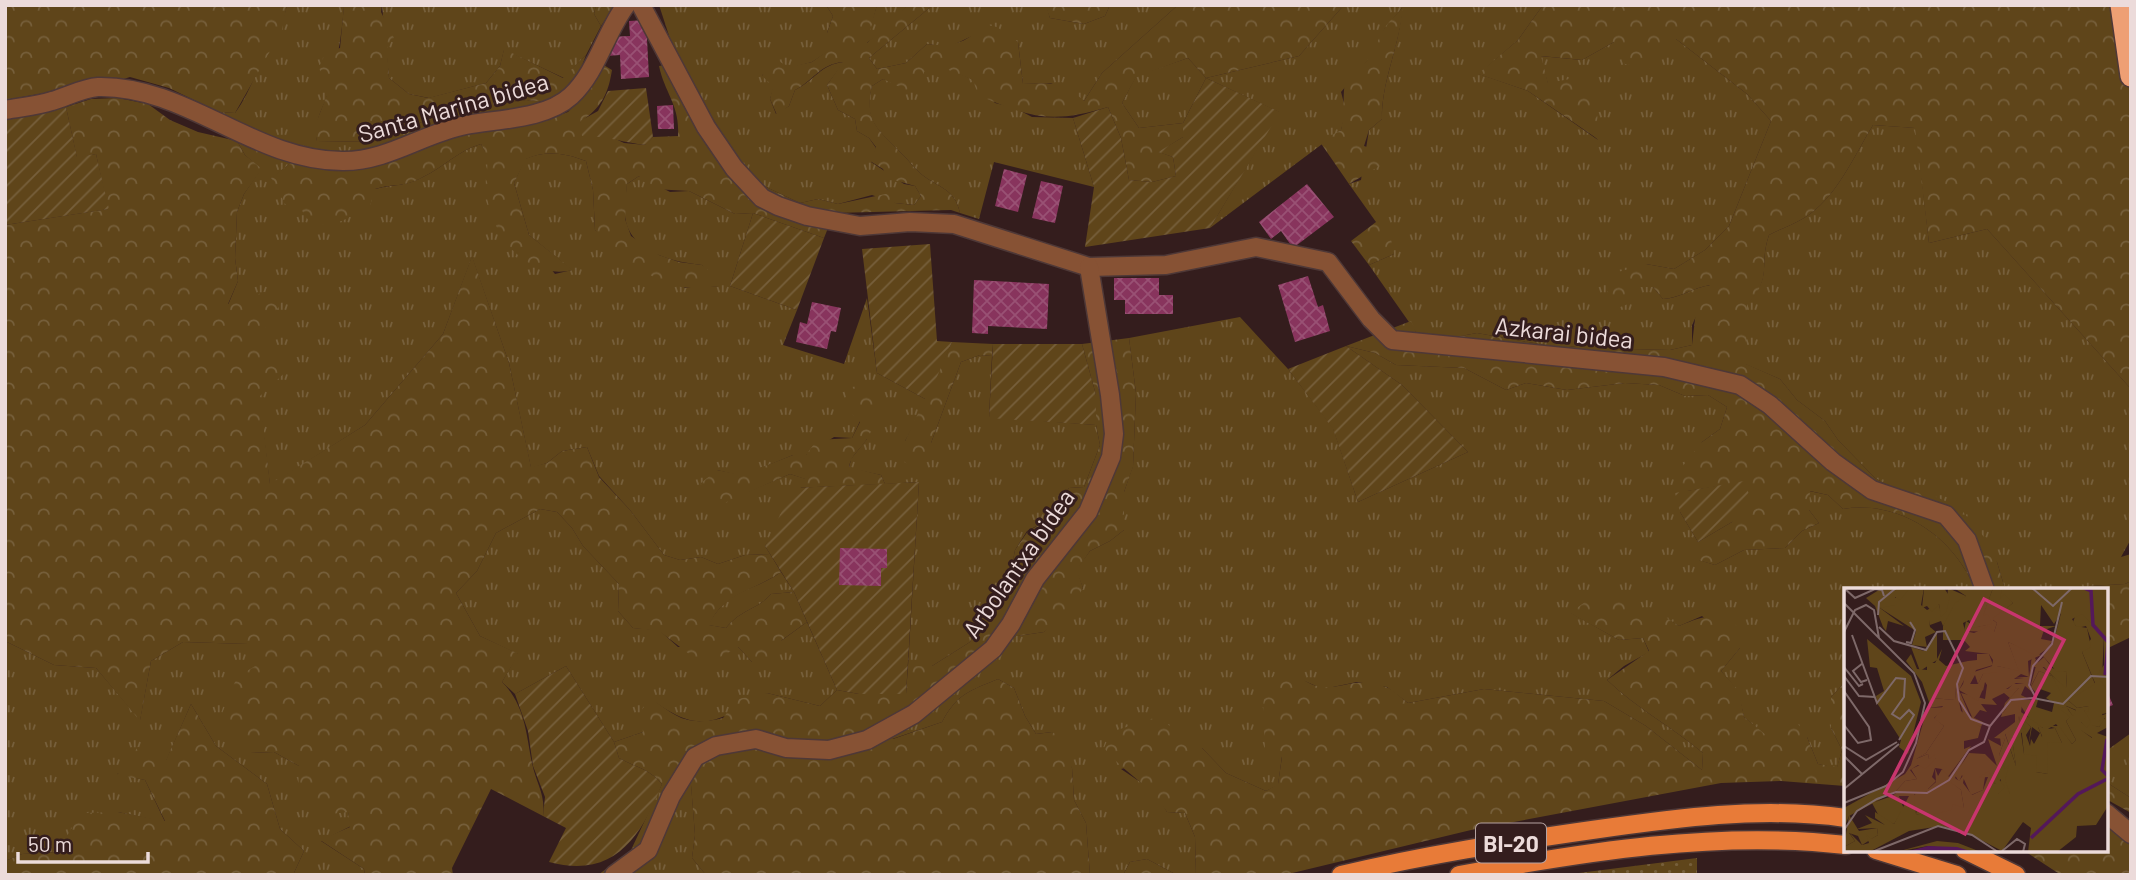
<svg xmlns="http://www.w3.org/2000/svg" width="2136" height="880" font-family="Barlow,sans-serif">
<style>
.grass{fill:url(#grass-tufts)}
.forest{fill:url(#forest-crowns)}
.park{fill:url(#park-dots)}
.garden{fill:url(#garden-furrows)}
.building{fill:url(#building-cross-hatch)}
.lines{fill:none;stroke-linecap:round;stroke-linejoin:round}
.street-casing{stroke:#4e3837;stroke-width:21}
.primary-casing{stroke:#4e3837;stroke-width:21}
.highway-casing{stroke:#4e3837;stroke-width:24}
.street{stroke:#875234;stroke-width:18}
.primary{stroke:#e87b38;stroke-width:18}
.highway{stroke:#ee9f74;stroke-width:21}
.labels{text-anchor:middle;dominant-baseline:central;stroke-width:6;stroke-linejoin:round;paint-order:stroke}
.shield{fill:#341d1d;stroke:#b5a2a1;stroke-width:2}
.shield-label{font-size:23px;font-weight:bold;fill:#ecdbda}
.street-label{font-size:24px;fill:#ecdbda;stroke:#341d1d}
.inset-river{fill:none;stroke:#54185a;stroke-width:3.5}
.inset-road{fill:none;stroke:#7e6969;stroke-width:2}
.view{fill:#c8356e;fill-opacity:0.15;stroke:#c8356e;stroke-width:3.5}
.inset-edge{fill:none;stroke:#ecdbda;stroke-width:3.5}
</style>
<defs>
<pattern id="grass-tufts" width="24" height="20" patternUnits="userSpaceOnUse" patternTransform="scale(1.75)"><rect width="24" height="20" fill="#5f451a"/><path d="M3 7l-1-3M5 7V3M7 7l1-3M15 17l-1-3M17 17v-4M19 17l1-3" fill="none" stroke="#765f3b"/></pattern>
<pattern id="forest-crowns" width="20" height="18" patternUnits="userSpaceOnUse" patternTransform="scale(1.75)"><rect width="20" height="18" fill="#5f451a"/><path d="M2 6a3 3 0 1 1 6 0M12 15a3 3 0 1 1 6 0" fill="none" stroke="#765f3b"/></pattern>
<pattern id="park-dots" width="8" height="8" patternUnits="userSpaceOnUse" patternTransform="scale(1.75)"><rect width="8" height="8" fill="#5f451a"/><path d="M2 2h.1M6 6h.1" fill="none" stroke="#765f3b" stroke-width="1.8" stroke-linecap="round"/></pattern>
<pattern id="garden-furrows" width="10" height="10" patternUnits="userSpaceOnUse" patternTransform="scale(1.75)"><rect width="10" height="10" fill="#5f451a"/><path d="M-1 1l2-2M0 10L10 0M9 11l2-2" fill="none" stroke="#765f3b"/></pattern>
<pattern id="building-cross-hatch" width="8" height="8" patternUnits="userSpaceOnUse" patternTransform="scale(1.75)"><rect width="8" height="8" fill="#88345d"/><path d="M0 0l8 8M0 8l8-8" fill="none" stroke="#995174"/></pattern>
</defs>
<rect width="100%" height="100%" fill="#341d1d"/>
<g class="grass">
<path d="M 287,5 L 344,5 C 342,35 337,64 328,93 C 322,111 313,122 317,141 L 376,142 L 445,112 L 526,100 L 545,102 L 362,154 L 296,149 L 250,131 L 219,112 L 235,113 C 246,99 252,81 261,65 C 272,44 282,29 287,5 Z"/>
<path d="M 382,5 L 596,5 L 594,14 L 601,26 L 586,55 L 564,78 L 504,50 L 500,66 L 486,83 L 429,98 L 409,94 L 389,78 Z"/>
<path d="M 659,5 L 826,5 L 833,16 L 827,33 L 827,52 L 812,62 L 762,75 L 774,86 L 770,99 L 776,114 L 789,106 L 795,90 C 814,81 821,64 844,62 L 827,85 L 838,110 L 855,119 L 857,131 L 869,138 L 876,148 L 871,162 L 904,184 L 915,186 L 921,196 L 914,205 L 895,203 L 872,195 L 838,204 L 818,199 L 800,203 L 764,186 L 743,167 L 678,63 Z"/>
<path d="M 877,5 L 908,5 L 885,30 L 865,44 Z"/>
<path d="M 933,5 L 1046,5 L 1050,18 L 1084,24 L 1105,16 L 1110,5 L 1178,5 L 1102,73 L 1084,101 L 1051,83 L 1023,84 L 1018,42 L 976,34 L 949,47 L 927,44 L 906,63 L 877,69 L 869,58 Z"/>
<path d="M 1344,5 L 1543,5 L 1518,40 L 1479,74 L 1528,91 L 1598,140 L 1548,84 L 1540,56 L 1582,60 L 1614,42 L 1676,39 L 1747,94 L 1771,121 L 1729,226 L 1705,250 L 1674,269 L 1646,264 L 1638,287 L 1653,287 L 1663,299 C 1681,298 1693,287 1711,285 L 1692,325 L 1692,345 L 1670,350 L 1629,349 L 1590,344 L 1562,348 L 1477,333 L 1450,338 L 1416,332 L 1369,265 L 1394,254 L 1376,222 L 1349,184 L 1361,180 L 1369,130 L 1382,119 C 1381,82 1400,46 1402,8 L 1385,28 L 1374,53 L 1341,92 L 1346,111 L 1341,130 L 1210,228 L 1279,112 L 1206,78 L 1183,123 L 1139,128 L 1122,103 L 1136,76 L 1188,58 L 1206,78 L 1299,56 Z"/>
<path d="M 939,65 L 974,80 L 995,103 L 1015,108 L 1032,117 L 1073,118 L 1094,187 L 994,162 L 979,219 L 960,213 C 955,187 935,187 919,172 C 912,166 907,158 900,152 C 878,129 863,121 872,86 L 883,79 L 894,82 Z"/>
<path d="M 1873,125 L 1916,128 L 1929,243 L 1987,229 L 2131,389 L 2131,539 L 2121,557 L 2131,554 L 2131,581 L 2125,584 L 2089,586 L 2087,589 L 2005,589 L 1997,562 L 1896,490 L 1875,478 L 1838,440 L 1825,421 L 1797,400 L 1780,379 L 1745,364 L 1746,305 C 1774,276 1758,267 1769,235 C 1780,229 1793,225 1804,218 C 1836,199 1854,156 1873,125 Z"/>
<path d="M 237,141 L 249,142 L 292,162 L 271,179 L 375,189 C 394,184 404,187 423,177 C 444,167 459,150 481,144 L 490,161 L 486,190 L 555,274 L 572,270 L 529,235 L 514,183 L 525,159 C 546,150 565,153 586,161 L 593,190 L 595,230 L 685,288 L 703,285 L 718,287 L 702,265 C 674,262 634,253 626,222 C 623,210 626,196 627,184 L 639,176 L 670,192 L 689,191 L 735,214 L 753,213 L 730,286 L 797,310 L 783,345 L 844,364 L 867,298 L 877,373 L 927,400 L 905,441 L 931,443 L 961,362 L 980,355 L 992,356 L 989,417 L 1096,425 L 1100,445 L 1084,487 L 1069,488 L 1046,521 L 1027,531 L 1015,550 L 1009,582 L 1002,595 L 982,616 L 970,642 L 932,666 L 908,666 L 919,482 L 885,484 L 881,475 L 849,468 L 851,459 L 867,439 L 860,421 L 852,438 L 834,437 L 806,455 L 793,455 L 742,476 L 717,470 L 721,503 L 790,474 L 806,479 L 765,546 L 770,554 L 745,555 L 718,564 L 701,557 L 680,560 L 664,555 L 630,510 L 599,476 L 587,447 L 562,451 L 547,463 L 531,468 L 509,363 L 472,257 L 443,334 L 365,425 L 270,485 L 253,348 L 228,305 L 238,281 L 235,258 L 237,212 L 244,194 L 261,169 L 245,155 Z"/>
<path d="M 1240,317 L 1288,369 L 1333,428 L 1358,502 L 1468,452 L 1402,385 L 1346,346 L 1375,353 L 1396,365 L 1464,368 L 1506,390 L 1526,383 L 1567,390 L 1625,383 L 1659,385 L 1685,396 L 1708,395 L 1727,407 L 1720,429 L 1702,442 L 1680,512 L 1698,542 L 1699,560 L 1715,565 L 1744,550 L 1785,548 L 1802,531 L 1819,523 L 1809,510 L 1809,491 L 1828,495 L 1843,509 C 1900,500 1953,536 1975,589 L 1846,590 L 1845,682 L 1831,697 L 1831,728 L 1842,750 L 1837,768 L 1818,764 L 1807,737 L 1766,736 L 1744,717 L 1738,691 L 1721,671 L 1740,648 L 1702,616 L 1679,626 C 1642,601 1613,610 1571,613 L 1619,640 L 1643,638 L 1649,652 L 1624,666 L 1607,680 C 1636,708 1672,727 1703,753 L 1702,770 L 1646,726 L 1604,701 L 1484,689 L 1408,703 L 1387,687 L 1357,682 L 1323,689 L 1300,679 L 1265,720 L 1265,750 L 1282,756 L 1278,785 L 1266,791 L 1226,773 L 1202,748 L 1121,769 L 1155,792 L 1167,812 L 1185,813 L 1195,837 L 1196,875 L 1177,875 L 1147,859 L 1130,862 L 1123,875 L 1090,875 L 1086,823 L 1074,800 L 1072,768 L 1052,732 L 1036,734 L 1025,716 L 1014,688 L 998,679 C 969,691 957,694 942,722 L 892,739 L 878,728 L 990,640 L 1044,632 L 1083,588 L 1076,570 L 1090,551 L 1110,541 L 1124,530 L 1124,492 L 1133,466 L 1136,393 L 1129,338 Z"/>
<path d="M 540,509 L 557,512 L 572,528 L 583,546 L 619,584 L 618,611 L 633,628 L 659,630 L 678,647 L 738,647 L 752,662 L 807,622 L 837,690 L 820,706 L 767,693 C 717,721 702,737 651,699 L 643,732 L 614,742 L 566,666 L 515,694 L 502,682 L 518,654 L 480,636 L 456,593 L 477,571 L 496,533 Z"/>
<path d="M 781,572 L 794,592 L 771,594 C 756,611 742,608 726,628 L 708,625 C 730,587 750,594 781,572 Z"/>
<path d="M 5,641 L 54,665 L 96,668 L 140,720 L 151,661 L 183,642 L 249,644 L 261,663 L 250,753 L 274,752 L 299,766 L 348,812 L 351,826 L 321,841 L 364,869 L 365,875 L 293,875 L 304,851 L 280,829 L 267,784 L 216,746 L 191,704 L 166,761 L 117,774 L 145,780 L 165,822 L 118,812 L 57,852 L 22,854 L 5,861 Z"/>
<path d="M 2131,733 L 2131,798 L 2106,782 L 2106,751 Z"/>
<path d="M 662,784 L 691,784 L 695,835 L 692,858 L 706,875 L 598,875 L 631,850 Z"/>
</g>
<g class="forest">
<path d="M 5,5 L 287,5 L 282,30 L 235,113 L 219,112 L 169,88 L 130,77 L 114,82 L 89,79 L 50,92 L 5,100 Z"/>
<path d="M 344,5 L 382,5 L 381,12 L 394,38 L 387,48 L 389,78 L 409,94 L 428,98 L 486,83 L 500,66 L 504,49 L 563,78 L 586,55 L 577,79 L 560,96 L 545,102 L 526,100 L 445,112 L 376,142 L 317,141 L 314,128 L 327,95 L 319,67 L 326,52 L 340,48 Z"/>
<path d="M 596,5 L 615,5 L 601,26 L 594,14 Z"/>
<path d="M 826,5 L 877,5 L 867,43 L 908,5 L 933,5 L 869,58 L 877,69 L 906,63 L 927,44 C 949,47 969,44 982,24 L 997,27 L 1018,42 L 1023,84 C 1051,83 1062,80 1084,101 L 1102,73 L 1178,5 L 1344,5 L 1299,56 L 1206,78 L 1188,58 L 1136,77 L 1122,103 L 1139,128 L 1183,123 L 1183,137 L 1159,152 L 1173,157 L 1176,176 L 1152,182 L 1129,180 L 1121,138 L 1108,107 C 1053,124 1030,118 978,95 L 973,80 L 939,66 L 924,72 L 921,85 L 906,90 L 883,79 L 872,86 C 864,121 878,129 900,152 C 907,158 912,166 919,172 C 935,187 955,187 960,213 L 951,210 L 834,213 L 824,238 L 753,213 L 735,214 L 689,191 L 654,189 L 639,176 L 627,184 L 625,219 L 631,236 L 659,255 L 679,262 L 702,265 L 714,275 L 719,287 C 706,285 693,289 681,287 C 648,281 618,252 595,230 L 593,190 L 586,161 C 565,153 546,150 526,159 L 514,183 L 529,235 L 573,270 C 526,281 491,235 486,191 C 484,170 493,166 481,144 C 459,150 444,167 423,177 C 403,188 395,183 375,189 L 370,206 L 342,221 L 312,226 L 301,209 L 288,209 L 271,178 L 292,162 L 346,168 L 459,134 L 511,123 L 548,119 L 568,112 L 590,87 L 602,64 L 612,70 C 608,95 601,108 580,122 L 624,143 L 646,145 L 653,137 L 678,136 C 680,105 665,94 659,66 L 678,63 L 743,167 L 764,186 L 800,203 L 818,199 L 838,204 L 890,193 L 895,203 L 914,205 L 921,196 L 915,186 L 887,178 L 883,169 L 870,161 L 876,147 L 869,138 L 857,131 L 855,119 L 838,110 L 827,85 L 843,62 C 820,64 813,81 795,90 L 789,106 L 777,115 L 770,99 L 773,86 L 762,76 L 773,58 L 789,67 L 812,62 L 826,52 L 827,33 L 833,16 Z"/>
<path d="M 1045,5 L 1110,5 L 1105,16 L 1084,24 L 1050,18 Z"/>
<path d="M 1543,5 L 2121,5 L 2131,67 L 2131,389 L 1987,229 L 1929,243 L 1915,128 L 1873,125 C 1854,156 1836,199 1804,218 C 1793,225 1780,229 1769,235 C 1758,267 1774,276 1747,305 L 1746,364 L 1780,379 L 1797,400 L 1825,421 L 1838,440 L 1875,478 L 1896,490 L 1925,492 L 1959,507 L 1984,537 L 1997,562 L 2005,589 L 1975,589 C 1953,536 1900,500 1843,509 L 1828,495 L 1810,491 L 1809,510 L 1819,523 L 1802,531 L 1785,548 L 1744,550 L 1715,565 L 1698,560 L 1698,542 L 1732,522 L 1744,482 L 1675,493 L 1682,467 L 1702,442 L 1720,429 L 1727,407 L 1708,395 L 1685,396 L 1659,385 L 1625,383 L 1567,390 L 1526,383 L 1506,390 L 1464,368 L 1396,365 L 1375,353 L 1346,346 L 1411,321 L 1416,332 L 1450,338 L 1477,333 L 1562,348 L 1590,344 L 1629,349 L 1670,350 L 1692,345 L 1697,302 L 1710,285 C 1692,288 1680,298 1663,299 L 1653,287 L 1638,287 L 1631,303 L 1615,309 L 1607,290 L 1611,274 L 1646,264 L 1674,269 L 1705,250 L 1729,226 L 1771,121 L 1747,94 L 1676,39 L 1649,69 L 1625,64 L 1614,42 L 1582,60 L 1541,56 L 1548,83 L 1575,78 L 1596,98 L 1599,140 L 1528,91 L 1478,74 L 1518,40 Z"/>
<path d="M 1403,7 C 1400,45 1381,82 1382,119 L 1369,130 L 1364,146 L 1377,150 L 1383,164 L 1349,184 L 1320,142 L 1341,130 C 1346,109 1341,93 1347,73 C 1371,67 1373,48 1384,29 C 1389,21 1397,14 1403,7 Z"/>
<path d="M 118,98 L 148,104 L 170,120 L 198,132 L 237,141 L 245,155 L 262,169 L 244,194 L 237,212 L 235,258 L 238,281 L 228,304 L 265,292 L 282,301 L 253,348 L 292,366 L 260,396 L 270,484 L 365,425 L 443,334 L 472,256 L 509,363 L 531,467 L 547,463 L 562,451 L 587,447 L 599,477 L 630,510 L 664,555 L 680,560 L 701,557 L 718,564 L 745,555 L 770,554 L 781,572 C 754,591 724,592 709,625 L 726,628 C 742,608 756,611 771,594 L 794,592 L 807,622 L 782,640 L 769,664 L 752,662 L 738,647 L 705,666 L 659,631 L 633,628 L 618,611 L 619,584 L 583,546 L 572,528 L 557,512 L 540,509 L 496,533 L 477,571 L 456,593 L 480,636 L 519,654 L 502,682 C 525,705 526,733 532,763 C 536,783 546,795 543,816 L 491,789 L 452,868 L 453,875 L 365,875 L 364,869 L 320,840 L 350,827 L 348,812 L 323,815 L 298,798 L 299,766 L 274,752 L 250,753 L 221,716 L 237,677 L 260,663 L 248,644 L 183,642 L 151,661 L 140,721 L 96,668 L 54,665 L 5,641 L 5,225 L 108,209 L 96,154 L 77,158 L 66,107 L 91,99 Z"/>
<path d="M 1379,212 L 1387,220 L 1394,254 L 1369,265 L 1351,241 L 1376,222 Z"/>
<path d="M 1129,338 L 1136,393 L 1133,467 L 1124,492 L 1124,530 L 1110,541 L 1090,551 L 1077,570 L 1083,588 L 1067,614 L 1044,632 L 990,640 L 970,661 L 879,728 L 893,739 L 942,722 C 957,694 969,691 998,679 L 1014,688 L 1025,716 L 1036,734 L 1052,732 L 1066,741 L 1072,768 L 1074,800 L 1086,823 L 1090,875 L 706,875 L 692,858 L 695,835 L 691,785 L 662,784 C 650,769 635,767 619,758 L 614,742 L 643,732 L 640,712 L 651,698 C 678,719 688,726 723,718 L 738,699 L 767,693 L 820,706 L 837,690 L 859,694 L 906,694 L 908,666 L 932,666 L 970,642 L 982,616 L 1002,595 L 1009,582 L 1015,550 L 1028,531 L 1046,521 L 1069,488 L 1084,487 L 1100,445 L 1096,425 L 1096,395 L 1082,344 Z"/>
<path d="M 952,342 L 993,344 L 992,356 L 980,355 L 961,362 L 931,443 L 915,468 L 904,462 L 905,441 Z"/>
<path d="M 859,386 L 874,386 C 880,404 877,422 867,439 C 860,450 851,455 849,467 L 881,475 L 885,484 L 793,488 L 805,479 L 790,474 L 722,504 L 702,499 L 701,483 L 717,470 L 742,475 L 793,455 L 806,455 L 817,440 L 852,438 L 860,422 L 847,409 L 845,388 Z"/>
<path d="M 2131,581 L 2131,637 L 2106,649 L 2106,590 L 2087,589 L 2089,586 L 2125,584 Z"/>
<path d="M 1607,597 L 1661,614 L 1679,626 C 1709,614 1714,612 1742,629 L 1740,648 L 1721,671 L 1739,691 L 1744,717 L 1766,735 L 1777,722 L 1794,718 L 1807,737 L 1818,764 L 1837,767 L 1842,750 L 1831,728 L 1831,697 L 1845,682 L 1845,786 L 1781,781 L 1721,783 L 1471,830 L 1284,875 L 1196,875 L 1195,837 L 1185,813 L 1167,812 C 1149,784 1124,773 1104,748 L 1111,732 L 1157,717 L 1202,748 L 1226,773 L 1266,791 L 1278,784 L 1282,757 L 1265,751 C 1265,715 1254,687 1286,665 C 1330,710 1341,670 1386,687 C 1394,690 1401,698 1408,703 L 1484,689 L 1604,701 L 1646,726 L 1702,770 L 1703,753 C 1672,727 1636,708 1607,680 L 1649,651 L 1643,638 L 1619,640 L 1570,613 L 1585,602 Z"/>
<path d="M 191,704 L 216,746 L 267,784 L 280,829 L 304,851 L 293,875 L 5,875 L 5,861 L 22,854 L 57,852 L 81,813 L 118,812 L 165,821 L 145,780 L 117,775 L 138,747 L 166,760 Z"/>
<path d="M 2106,782 L 2131,798 L 2131,813 L 2106,799 Z"/>
<path d="M 2106,825 L 2131,846 L 2131,875 L 2061,875 L 2023,850 L 2106,850 Z"/>
<path d="M 1147,859 L 1177,875 L 1123,875 L 1130,862 Z"/>
</g>
<path class="park" d="M 1697,858 L 1697,875 L 1563,875 Z"/>
<g class="garden">
<path d="M 1206,78 L 1280,112 L 1210,228 L 1085,247 L 1094,187 L 1073,118 L 1108,107 L 1121,138 L 1129,180 L 1152,182 L 1176,176 L 1173,157 L 1158,152 L 1183,137 L 1183,123 Z"/>
<path d="M 646,88 L 653,137 L 647,145 C 624,143 605,135 582,136 L 580,121 L 598,111 L 608,91 Z"/>
<path d="M 66,107 L 77,157 L 96,154 L 109,209 L 5,225 L 5,117 Z"/>
<path d="M 753,213 L 824,238 L 797,310 L 730,286 Z"/>
<path d="M 930,244 L 937,341 L 952,342 L 927,400 L 877,373 L 862,249 Z"/>
<path d="M 993,344 L 1082,344 L 1096,395 L 1096,425 L 989,418 Z"/>
<path d="M 1346,346 L 1402,385 L 1468,452 L 1358,502 L 1333,429 L 1288,369 Z"/>
<path d="M 1744,481 L 1752,502 L 1732,522 L 1698,542 L 1680,512 L 1675,493 Z"/>
<path d="M 919,482 L 906,694 L 859,694 L 837,690 L 794,592 L 765,546 L 793,488 Z"/>
<path d="M 566,666 L 614,742 L 619,758 C 635,767 650,769 662,784 C 642,835 615,880 549,862 L 566,828 L 543,816 L 545,797 L 533,766 L 528,731 L 515,694 Z"/>
</g>
<g class="building">
<path d="M 646,20 L 649,77 L 621,79 L 620,55 L 607,56 L 606,37 L 630,36 L 629,21 Z"/>
<path d="M 673,105 L 674,129 L 658,129 L 657,106 Z"/>
<path d="M 1004,169 L 1027,175 L 1018,212 L 995,206 Z"/>
<path d="M 1041,181 L 1063,186 L 1055,223 L 1032,218 Z"/>
<path d="M 1307,184 L 1334,217 L 1293,248 L 1281,231 L 1271,239 L 1259,222 Z"/>
<path d="M 1308,276 L 1318,307 L 1323,305 L 1330,331 L 1295,342 L 1278,285 Z"/>
<path d="M 1114,278 L 1159,278 L 1159,295 L 1173,295 L 1173,314 L 1125,314 L 1125,300 L 1114,300 Z"/>
<path d="M 974,280 L 1049,284 L 1047,329 L 988,326 L 988,334 L 972,333 Z"/>
<path d="M 812,302 L 841,308 L 836,332 L 831,331 L 827,349 L 796,342 L 800,322 L 807,324 Z"/>
<path d="M 840,548 L 887,549 L 887,568 L 881,568 L 881,586 L 839,585 Z"/>
<path d="M 2106,689 L 2113,705 L 2106,708 Z"/>
</g>
<g class="lines">
<defs>
<g id="street">
<path d="M 641,5 L 706,127 L 734,168 L 762,198 L 778,206 L 807,216 L 860,226 L 910,222 L 954,224 L 1089,267 L 1166,265 L 1256,247 L 1328,262 L 1371,319 L 1392,340 L 1664,367 L 1740,385 L 1770,405 L 1833,462 L 1872,490 L 1946,515 L 1967,540 L 1985,590"/>
<path d="M 5,110 C 21,107 37,106 52,101 C 66,97 83,88 98,87 C 187,85 255,162 344,161 C 388,161 424,133 466,125 C 499,119 546,119 571,96 C 597,72 605,33 626,5"/>
<path d="M 2106,813 L 2131,834"/>
<path d="M 614,875 L 648,850 L 671,796 L 695,757 L 716,746 L 756,739 L 786,748 L 829,750 L 867,740 L 914,714 L 993,649 L 1011,624 L 1035,579 L 1088,512 L 1111,457 L 1114,434 L 1110,395 L 1089,267"/>
</g>
<g id="primary">
<path d="M 1876,850 L 1957,875"/>
<path d="M 1965,850 L 2016,875"/>
<path d="M 1341,875 C 1424,855 1508,842 1592,830 C 1676,818 1760,806 1846,818"/>
<path d="M 1459,875 C 1585,852 1717,830 1846,845"/>
</g>
<path id="highway" d="M 2121,5 L 2131,76"/>
</defs>
<use href="#street" class="street-casing"/>
<use href="#primary" class="primary-casing"/>
<use href="#highway" class="highway-casing"/>
<use href="#street" class="street"/>
<use href="#primary" class="primary"/>
<use href="#highway" class="highway"/>
</g>
<g class="labels">
<rect class="shield" x="1476" y="823.5" width="70" height="39" rx="5"/>
<g class="shield-label">
<text x="1511" y="843">BI-20</text>
</g>
<g class="street-label">
<text transform="translate(453 107) rotate(-16)">Santa Marina bidea</text>
<text transform="translate(1564 332) rotate(6)">Azkarai bidea</text>
<text transform="translate(1018 563) rotate(-55)">Arbolantxa bidea</text>
</g>
</g>
<g transform="translate(1844 588)">
<rect width="264" height="264" fill="#341d1d"/>
<path d="M 66,0 L 80,0 L 77,17 L 83,22 L 95,16 L 96,21 L 103,14 L 104,0 L 122,8 L 99,38 L 97,33 L 86,37 L 85,32 L 86,39 L 92,44 L 81,49 L 83,59 L 68,57 L 72,43 L 36,20 ZM 149,0 L 158,0 L 169,15 L 149,32 L 153,35 L 150,44 L 120,43 L 122,33 L 132,39 L 142,37 L 143,29 L 138,29 ZM 232,26 L 239,26 L 260,48 L 258,90 L 264,104 L 264,125 L 258,126 L 261,132 L 255,139 L 249,138 L 249,150 L 236,142 L 237,134 L 244,139 L 240,122 L 245,118 L 233,120 L 225,113 L 222,118 L 233,123 L 229,129 L 224,121 L 215,119 L 227,129 L 222,133 L 232,152 L 228,156 L 212,136 L 204,141 L 211,140 L 218,155 L 204,186 L 192,184 L 180,166 L 176,128 L 187,139 L 182,147 L 186,158 L 187,151 L 190,156 L 196,145 L 188,139 L 194,139 L 197,146 L 198,149 L 199,140 L 187,134 L 177,118 L 176,125 L 159,125 L 168,112 L 194,112 L 192,119 L 208,124 L 210,115 L 202,110 L 207,105 L 196,101 L 193,106 L 187,99 L 195,83 L 208,88 L 220,105 L 251,95 L 238,64 L 247,51 L 242,38 L 233,40 L 229,34 ZM 93,45 L 93,72 L 76,83 L 67,59 L 80,63 ZM 164,54 L 197,67 L 184,73 L 185,89 L 177,86 L 170,91 L 180,90 L 180,96 L 172,95 L 162,101 L 175,100 L 166,110 L 160,105 L 148,111 L 153,117 L 137,116 L 143,124 L 136,122 L 129,131 L 117,105 L 141,111 L 143,97 L 141,94 L 139,103 L 134,96 L 139,86 L 153,78 L 174,82 ZM 133,66 L 145,66 L 149,77 L 132,82 L 126,96 L 119,96 L 124,73 L 133,72 ZM 200,69 L 208,80 L 223,84 L 222,102 L 200,79 L 189,79 ZM 112,99 L 117,123 L 137,139 L 134,150 L 120,153 L 120,161 L 127,158 L 103,190 L 98,181 L 91,180 L 88,189 L 92,193 L 82,203 L 52,203 L 61,193 L 73,191 L 67,181 L 92,170 L 85,171 L 84,166 L 71,171 L 82,165 L 100,138 L 90,131 L 99,118 L 85,120 L 88,110 L 111,112 ZM 175,128 L 177,140 L 173,150 L 168,149 L 172,178 L 161,145 L 172,140 ZM 156,149 L 161,151 L 155,167 L 165,176 L 166,206 L 154,206 L 157,191 L 151,196 L 146,188 L 141,189 L 139,202 L 127,207 L 118,187 L 115,194 L 111,187 L 125,165 L 141,166 L 153,178 L 144,151 L 157,158 ZM 106,193 L 117,202 L 120,220 L 82,229 L 72,226 L 73,220 L 69,223 L 69,207 ZM 54,206 L 60,221 L 50,236 L 36,230 L 28,215 ZM 5,227 L 15,243 L 33,240 L 34,247 L 18,257 L 14,248 L 5,245 L 11,253 L 0,259 Z" fill="#5f451a"/>
<path d="M 38,0 L 66,0 L 56,12 L 51,9 L 51,17 L 36,20 L 60,38 L 44,33 L 42,43 L 39,39 L 31,18 L 22,10 ZM 73,0 L 100,0 L 106,9 L 102,24 L 97,29 L 95,16 L 88,24 L 83,18 L 78,20 L 80,1 ZM 110,0 L 149,0 L 139,28 L 144,26 L 148,36 L 129,40 L 125,32 L 119,35 L 121,43 L 130,45 L 145,38 L 150,44 L 153,35 L 148,31 L 169,15 L 160,6 L 156,11 L 158,0 L 264,0 L 264,104 L 253,87 L 260,77 L 260,48 L 238,26 L 228,31 L 232,38 L 243,40 L 247,59 L 238,64 L 251,96 L 222,114 L 208,88 L 195,83 L 186,100 L 193,74 L 222,100 L 223,84 L 212,83 L 199,68 L 209,56 L 217,25 L 210,36 L 197,17 L 196,38 L 212,38 L 200,42 L 197,51 L 208,53 L 204,60 L 193,68 L 164,54 L 175,83 L 153,78 L 153,84 L 139,86 L 134,96 L 131,87 L 126,96 L 127,85 L 148,78 L 149,72 L 145,66 L 121,63 L 126,59 L 120,52 L 99,52 L 99,38 L 111,15 L 122,8 ZM 98,61 L 95,72 L 102,78 L 124,73 L 127,78 L 115,102 L 126,128 L 139,134 L 137,139 L 120,129 L 112,99 L 111,112 L 88,110 L 86,120 L 102,119 L 90,130 L 100,138 L 82,165 L 72,171 L 84,166 L 85,171 L 92,166 L 92,170 L 82,181 L 74,177 L 66,182 L 73,191 L 61,193 L 52,203 L 5,228 L 0,240 L 0,220 L 61,186 L 67,177 L 85,114 L 78,94 L 62,73 L 67,66 L 73,81 L 83,82 L 83,75 L 91,75 ZM 188,68 L 192,71 L 184,96 L 187,103 L 181,98 L 177,107 L 183,110 L 168,112 L 159,125 L 176,125 L 174,117 L 178,117 L 177,124 L 199,140 L 199,150 L 194,139 L 188,139 L 184,160 L 187,139 L 177,130 L 182,143 L 177,145 L 180,166 L 193,168 L 192,184 L 204,186 L 203,154 L 218,155 L 211,140 L 203,138 L 215,138 L 228,156 L 232,152 L 222,133 L 226,129 L 212,118 L 223,120 L 229,128 L 232,122 L 220,117 L 225,113 L 233,120 L 245,118 L 244,124 L 240,122 L 247,134 L 243,140 L 237,134 L 237,142 L 248,150 L 248,137 L 255,139 L 261,130 L 254,134 L 254,129 L 264,125 L 264,139 L 253,145 L 264,149 L 264,218 L 252,237 L 233,238 L 232,249 L 213,264 L 184,264 L 187,240 L 179,234 L 158,263 L 122,244 L 97,238 L 65,243 L 25,264 L 0,264 L 0,259 L 11,253 L 5,244 L 18,257 L 25,255 L 22,246 L 27,251 L 34,247 L 33,240 L 13,241 L 28,235 L 21,227 L 41,237 L 31,230 L 31,224 L 50,236 L 65,208 L 48,208 L 55,203 L 82,203 L 92,194 L 91,180 L 94,188 L 98,181 L 105,189 L 127,158 L 111,190 L 115,193 L 121,185 L 119,195 L 128,207 L 139,202 L 144,189 L 134,190 L 145,183 L 151,196 L 154,190 L 161,199 L 154,206 L 166,206 L 161,192 L 165,177 L 161,181 L 155,167 L 161,151 L 150,150 L 171,134 L 171,126 L 157,129 L 161,115 L 175,100 L 161,104 L 169,96 L 180,96 L 180,90 L 170,89 L 185,89 ZM 175,128 L 177,140 L 168,151 L 172,178 L 161,146 L 173,140 ZM 106,194 L 117,202 L 120,220 L 109,216 L 107,222 L 82,228 L 72,226 L 70,206 L 83,206 ZM 93,253 L 114,255 L 137,264 L 84,258 L 52,264 Z" fill="#5f451a" fill-rule="evenodd"/>
<path d="M 23,51 L 67,88 L 77,114 L 64,166 L 55,159 L 57,152 L 33,115 L 32,108 L 40,103 L 33,80 L 26,79 Z" fill="#5f451a"/>
<path d="M 119,96 L 135,96 L 139,101 L 134,113 L 115,102 Z" fill="#5f451a"/>
<path d="M 84,258 L 113,259 L 129,264 L 61,264 Z" fill="#54185a"/>
<path class="inset-river" d="M 240,0 L 247,3 L 249,37 L 265,55M 261,87 L 264,57M 263,151 L 258,182 L 265,189M 187,250 L 234,206 L 265,190"/>
<path class="inset-road" d="M 0,0 L 11,10 L 31,1 L 38,2 L 40,8M 188,0 L 209,18 L 228,0M 0,15 L 70,85 L 81,115 L 72,155 L 59,184 L 42,198 L 0,215M 34,27 L 35,14 L 52,0M 35,39 L 50,53 L 82,62 L 93,44 L 101,43 L 119,80 L 113,96 L 115,112 L 127,131 L 146,138M 0,44 L 11,22 L 22,17 L 30,22 L 35,50M 8,47 L 33,115 L 52,90 L 61,91 L 60,109 L 48,126 L 56,131 L 65,122 L 70,127 L 55,152M 62,54 L 67,55 L 71,42 L 66,34M 19,75 L 9,83 L 17,94 L 23,92M 0,79 L 15,98 L 19,96M 0,88 L 15,108 L 31,109M 0,103 L 25,139 L 27,152 L 14,155 L 0,137M 192,110 L 185,97 L 189,78 L 208,56 L 218,14M 0,158 L 22,172 L 53,154M 0,168 L 18,186M 0,201 L 55,156M 0,242 L 13,223 L 33,211 L 52,204 L 83,205 L 105,192 L 125,162 L 140,154 L 146,138 L 167,112 L 189,110 L 219,116 L 247,88 L 265,89M 158,263 L 173,251 L 181,256 L 179,264M 28,264 L 94,238 L 128,247 L 154,264"/>
<path class="view" d="M 140,11 L 220,52 L 121,246 L 41,205 Z"/>
<rect width="264" height="264" class="inset-edge"/>
</g>
<rect width="2136" height="880" fill="none" stroke="#ecdbda" stroke-width="14"/>
<path d="M18 852v10h130v-10" fill="none" stroke="#ecdbda" stroke-width="3.5"/>
<text x="28" y="852" font-size="21" fill="#ecdbda" stroke="#341d1d" stroke-width="5" paint-order="stroke">50 m</text>
</svg>
